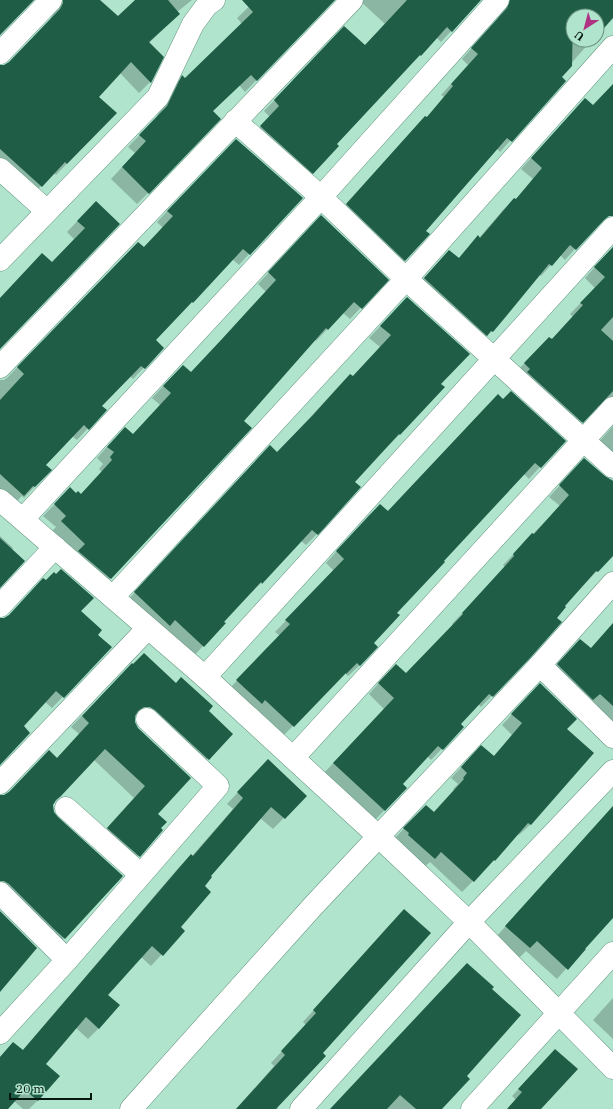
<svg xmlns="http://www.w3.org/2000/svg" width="613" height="1109" font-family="'IBM Plex Serif',serif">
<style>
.shadow{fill:#0003}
.building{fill:#1f5d47}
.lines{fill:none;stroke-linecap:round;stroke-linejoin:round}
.minor-casing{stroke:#659782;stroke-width:23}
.minor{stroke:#fff;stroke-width:22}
</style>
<rect width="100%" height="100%" fill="#b0e4cd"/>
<g class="shadow">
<path d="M 46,0 L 99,0 L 118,18 L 137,0 L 192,0 L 177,12 L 179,14 L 149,43 L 162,57 L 150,82 L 139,93 L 120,73 L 98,97 L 115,113 L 56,175 L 54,173 L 30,197 L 0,169 L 0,66 L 3,66 L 9,63 L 49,21 L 53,14 L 52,7 Z"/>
<path d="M 256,0 L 334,0 L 245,92 L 239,85 L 212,111 L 148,193 L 137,204 L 111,179 L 135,153 L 128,147 L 156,118 L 171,88 L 182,77 L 185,80 L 242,24 L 237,18 Z"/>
<path d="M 359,0 L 480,0 L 441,42 L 436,37 L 336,144 L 313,173 L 302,183 L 250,138 L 270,117 L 264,111 L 334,38 L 365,46 L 385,24 Z"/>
<path d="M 494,0 L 613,0 L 613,16 L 597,34 L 597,16 L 573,16 L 573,40 L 592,40 L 559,77 L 564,81 L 500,152 L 496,148 L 425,231 L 405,260 L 394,271 L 337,215 L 415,128 L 426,118 L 444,97 L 441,95 L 468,65 L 462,59 L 497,20 L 500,14 L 500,7 Z"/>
<path d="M 613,85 L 613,197 L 600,223 L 575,249 L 565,260 L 560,255 L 541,276 L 539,274 L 492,331 L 481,342 L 414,289 L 449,251 L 458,259 L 478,237 L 479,238 L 503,210 L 514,199 L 515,200 L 533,179 L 521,169 L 585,99 L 593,106 Z"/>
<path d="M 225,151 L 249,254 L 239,265 L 232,259 L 155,340 L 163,348 L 133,379 L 130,376 L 101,406 L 105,410 L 77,440 L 72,436 L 45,465 L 50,470 L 24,498 L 22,496 L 12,506 L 0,495 L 0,380 L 4,380 L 8,377 L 127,254 L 143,248 L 163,228 L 157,222 Z"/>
<path d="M 85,213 L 118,224 L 0,348 L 0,298 L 52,263 L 74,239 L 67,232 Z"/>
<path d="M 310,228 L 387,280 L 350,319 L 343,313 L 316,341 L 315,340 L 242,421 L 250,428 L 99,590 L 50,533 L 56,527 L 43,516 L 59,500 L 76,494 L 80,495 L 102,472 L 99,469 L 103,464 L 97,458 L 114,439 L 133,435 L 160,405 L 152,398 L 172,377 L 191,373 L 266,292 L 258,284 Z"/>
<path d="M 613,247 L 613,413 L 604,406 L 597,406 L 571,432 L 514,374 L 538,349 L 551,340 L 573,317 L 570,314 L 595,288 L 585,278 Z"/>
<path d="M 407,298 L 440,384 L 400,434 L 388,446 L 387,445 L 353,482 L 317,534 L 306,545 L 301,541 L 261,583 L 250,594 L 249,593 L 223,622 L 224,623 L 192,658 L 124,604 L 259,458 L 277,453 L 339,386 L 350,375 L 352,377 L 380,347 L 369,338 Z"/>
<path d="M 503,400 L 564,441 L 529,479 L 523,473 L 395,613 L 372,643 L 360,665 L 348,676 L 345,673 L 282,737 L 226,692 L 280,636 L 275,632 L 334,571 L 326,563 L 368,516 L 380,505 L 387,512 L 487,406 Z"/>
<path d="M 613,426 L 613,471 L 591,451 Z"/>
<path d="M 574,470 L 613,480 L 613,554 L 564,606 L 530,656 L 481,707 L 478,704 L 460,724 L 463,727 L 431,760 L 427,756 L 401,784 L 406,788 L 374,821 L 323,774 L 384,709 L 369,694 L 385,676 L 406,675 L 453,625 L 452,624 L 505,567 L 503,565 L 560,506 L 549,497 Z"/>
<path d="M 0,536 L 13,548 L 0,582 Z"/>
<path d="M 80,611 L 96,635 L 111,647 L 52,708 L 45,702 L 22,727 L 0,764 L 0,642 Z"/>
<path d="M 613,624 L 613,726 L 548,675 L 570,650 L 591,649 Z"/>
<path d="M 121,675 L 207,711 L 231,734 L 197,770 L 139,718 L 134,718 L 134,722 L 160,828 L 162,830 L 128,867 L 97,839 L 134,798 L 94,760 L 54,803 L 52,805 L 64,938 L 53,949 L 0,897 L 0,796 L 3,796 L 56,759 L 79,734 L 71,727 Z"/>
<path d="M 530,695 L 566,729 L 593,753 L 530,825 L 519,835 L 518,834 L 494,860 L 462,892 L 430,862 L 423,868 L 394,839 L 415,817 L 433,813 L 454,790 L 453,789 L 458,784 L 451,778 L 471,757 L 493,757 L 512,735 L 502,725 Z"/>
<path d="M 257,772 L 305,796 L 273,829 L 260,818 L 210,876 L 179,927 L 183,931 L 151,966 L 141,957 L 107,996 L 99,1028 L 88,1039 L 76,1028 L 44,1064 L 58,1076 L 37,1101 L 29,1109 L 23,1109 L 14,1101 L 7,1109 L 0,1109 L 0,1057 L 13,1043 L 22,1051 L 180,866 L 191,855 L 192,856 L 233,809 L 227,804 Z"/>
<path d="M 613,806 L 613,916 L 557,979 L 526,951 L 519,958 L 496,937 Z"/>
<path d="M 393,921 L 322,1053 L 277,1106 L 278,1108 L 277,1109 L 236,1109 L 274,1066 L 271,1063 L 306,1025 L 303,1022 Z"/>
<path d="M 491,989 L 465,1076 L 441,1109 L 331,1109 Z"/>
<path d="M 613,998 L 613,1039 L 593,1020 Z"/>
<path d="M 549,1057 L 540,1109 L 508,1109 L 516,1100 L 512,1096 Z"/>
</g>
<g class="building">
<path d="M 0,0 L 34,0 L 0,35 Z"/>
<path d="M 63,0 L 100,0 L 118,16 L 135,0 L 168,0 L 180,14 L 149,42 L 164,57 L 151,83 L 131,62 L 99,97 L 117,113 L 67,164 L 65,162 L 42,187 L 0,149 L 0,65 L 4,65 L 9,62 L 60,9 L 63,3 Z"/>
<path d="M 242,0 L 335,0 L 257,81 L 251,75 L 213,111 L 221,119 L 149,194 L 122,167 L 146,141 L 139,135 L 167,106 L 182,75 L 185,78 L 253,12 Z"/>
<path d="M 407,0 L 481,0 L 452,32 L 447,27 L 421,56 L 420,55 L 337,144 L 339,146 L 313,174 L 260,126 L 279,106 L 274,100 L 344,26 L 365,45 Z"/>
<path d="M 510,0 L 613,0 L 613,18 L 597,36 L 597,16 L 573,16 L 572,66 L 562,77 L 566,81 L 512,142 L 507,138 L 426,231 L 430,234 L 405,261 L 346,204 L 425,116 L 427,117 L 453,86 L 451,84 L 478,54 L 471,48 L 507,8 Z"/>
<path d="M 613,84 L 613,216 L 609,216 L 604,220 L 576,250 L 570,245 L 552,266 L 549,264 L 508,314 L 493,332 L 491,331 L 487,336 L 424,278 L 449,250 L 459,258 L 478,235 L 480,238 L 514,198 L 516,199 L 542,168 L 531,158 L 585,98 L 593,105 Z"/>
<path d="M 236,139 L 303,198 L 250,255 L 243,249 L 193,303 L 192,302 L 156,340 L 164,348 L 145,369 L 141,366 L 102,406 L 107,410 L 89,430 L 84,425 L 46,465 L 52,470 L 35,487 L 33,486 L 24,496 L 0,474 L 0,400 L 24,374 L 17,367 L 138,242 L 144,247 L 173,216 L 167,211 Z"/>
<path d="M 96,201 L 120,224 L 0,349 L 0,298 L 42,253 L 52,262 L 85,228 L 77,221 Z"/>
<path d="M 321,215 L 389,280 L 362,309 L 354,302 L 328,330 L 326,328 L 244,421 L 252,428 L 111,579 L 78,551 L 85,544 L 61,521 L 66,516 L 54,504 L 70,487 L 76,493 L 78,491 L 81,494 L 112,460 L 110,457 L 114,452 L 107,447 L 125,427 L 133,434 L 171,393 L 163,386 L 183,365 L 191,372 L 222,339 L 276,280 L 268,272 Z"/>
<path d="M 613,247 L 613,317 L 601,330 L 613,341 L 613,391 L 583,423 L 527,372 L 530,369 L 524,363 L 549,337 L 552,339 L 583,305 L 580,303 L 605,277 L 594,267 Z"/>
<path d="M 407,297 L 470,354 L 441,384 L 445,387 L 400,435 L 399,434 L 355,482 L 361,487 L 318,535 L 312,530 L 262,584 L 261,582 L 224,622 L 226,623 L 204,647 L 175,620 L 170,626 L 134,592 L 270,445 L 277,452 L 313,415 L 350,374 L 353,376 L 391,335 L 380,326 Z"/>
<path d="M 511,391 L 566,441 L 541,468 L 535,463 L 444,561 L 445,562 L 397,613 L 400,615 L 374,643 L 378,647 L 360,666 L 357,663 L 346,674 L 346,673 L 294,727 L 265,700 L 262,704 L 236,680 L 290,624 L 285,620 L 344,559 L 336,551 L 380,504 L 388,511 L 498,394 L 503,399 Z"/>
<path d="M 584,458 L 605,476 L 613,481 L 613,556 L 598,572 L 596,571 L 565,606 L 566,607 L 557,618 L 562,622 L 531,657 L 493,697 L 489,694 L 461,724 L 464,727 L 443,750 L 438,746 L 403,784 L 407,788 L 385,811 L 333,763 L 394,698 L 378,683 L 396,664 L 406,673 L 463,614 L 462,613 L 514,556 L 513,554 L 532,533 L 534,534 L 569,495 L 559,485 Z"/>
<path d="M 0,538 L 25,561 L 0,588 Z"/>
<path d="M 61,569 L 94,598 L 81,611 L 102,630 L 98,635 L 112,647 L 64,698 L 56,691 L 24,726 L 30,733 L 0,765 L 0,618 L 4,618 L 9,615 L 43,578 L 46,580 L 54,572 L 56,574 Z"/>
<path d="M 613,623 L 613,706 L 600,694 L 593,700 L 557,664 L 580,639 L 591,648 Z"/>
<path d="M 144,653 L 176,683 L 181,677 L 213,706 L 209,711 L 233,734 L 209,760 L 155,710 L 150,707 L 144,707 L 138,711 L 135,716 L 135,722 L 138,728 L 191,778 L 158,814 L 167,822 L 161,828 L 163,830 L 140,857 L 107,828 L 145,786 L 105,749 L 61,796 L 56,800 L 53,805 L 54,812 L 58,817 L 123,876 L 65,939 L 54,929 L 9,884 L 4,881 L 0,881 L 0,795 L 4,795 L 9,792 L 49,750 L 57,758 L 89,723 L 82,716 L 132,663 L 133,664 Z"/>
<path d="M 540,683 L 577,719 L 567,729 L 594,753 L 531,825 L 528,823 L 495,861 L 494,860 L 474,882 L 441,852 L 435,859 L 408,835 L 409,833 L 403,828 L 426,805 L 434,812 L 464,779 L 463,778 L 467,773 L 461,767 L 481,745 L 494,756 L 522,723 L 511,714 Z"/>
<path d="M 268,759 L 307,796 L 285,819 L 271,807 L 211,876 L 212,877 L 205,886 L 211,892 L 181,927 L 185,931 L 163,956 L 152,946 L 108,995 L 120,1005 L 99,1029 L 86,1017 L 46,1064 L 60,1076 L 38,1101 L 25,1090 L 8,1109 L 0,1109 L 0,1057 L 13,1042 L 23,1050 L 191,854 L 193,856 L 243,798 L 237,792 Z"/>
<path d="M 613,806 L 613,918 L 585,949 L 586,949 L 568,970 L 537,941 L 530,948 L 505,926 Z"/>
<path d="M 404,909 L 431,933 L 323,1053 L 326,1056 L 276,1109 L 236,1109 L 285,1055 L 281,1051 L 316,1013 L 313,1010 Z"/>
<path d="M 0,911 L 37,948 L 0,992 Z"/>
<path d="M 467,963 L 494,987 L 492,989 L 521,1015 L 467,1076 L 470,1079 L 442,1109 L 416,1109 L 400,1095 L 387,1109 L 330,1109 Z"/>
<path d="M 555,1049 L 578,1069 L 541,1109 L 507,1109 L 522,1092 L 518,1089 Z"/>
</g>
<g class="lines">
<defs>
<g id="minor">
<path d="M 0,53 L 51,0"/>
<path d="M 235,121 L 321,197 L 406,279 L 613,467"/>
<path d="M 0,169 L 47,211"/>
<path d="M 0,260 L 158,97 L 193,24 L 207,5 L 214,0"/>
<path d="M 0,367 L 352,0"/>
<path d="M 0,500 L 205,677 L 379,837 L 469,922 L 613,1068"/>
<path d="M 23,519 L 321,197 L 498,0"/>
<path d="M 113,597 L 406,279 L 613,47"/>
<path d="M 0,606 L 55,547"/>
<path d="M 540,665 L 613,737"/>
<path d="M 205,677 L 613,228"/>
<path d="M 293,758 L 613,408"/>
<path d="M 0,783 L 148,628"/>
<path d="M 66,808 L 140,874"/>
<path d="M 0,893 L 67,960"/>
<path d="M 0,1033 L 67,960 L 218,786 L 147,719"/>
<path d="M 131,1109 L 314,905 L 540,665 L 613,583"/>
<path d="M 301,1109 L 469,922 L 613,771"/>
<path d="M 472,1109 L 613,953"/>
</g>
</defs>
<use href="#minor" class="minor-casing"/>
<use href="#minor" class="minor"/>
</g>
<g transform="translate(585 28) rotate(216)"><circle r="19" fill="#b0e4cd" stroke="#6b9281"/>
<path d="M0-3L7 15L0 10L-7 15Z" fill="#b03383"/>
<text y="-6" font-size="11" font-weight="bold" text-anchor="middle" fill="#041710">U</text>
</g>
<path d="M10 1093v6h81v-6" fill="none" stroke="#041710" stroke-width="2"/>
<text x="16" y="1093" font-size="12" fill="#041710" stroke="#b0e4cd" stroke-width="3" paint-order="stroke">20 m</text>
</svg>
